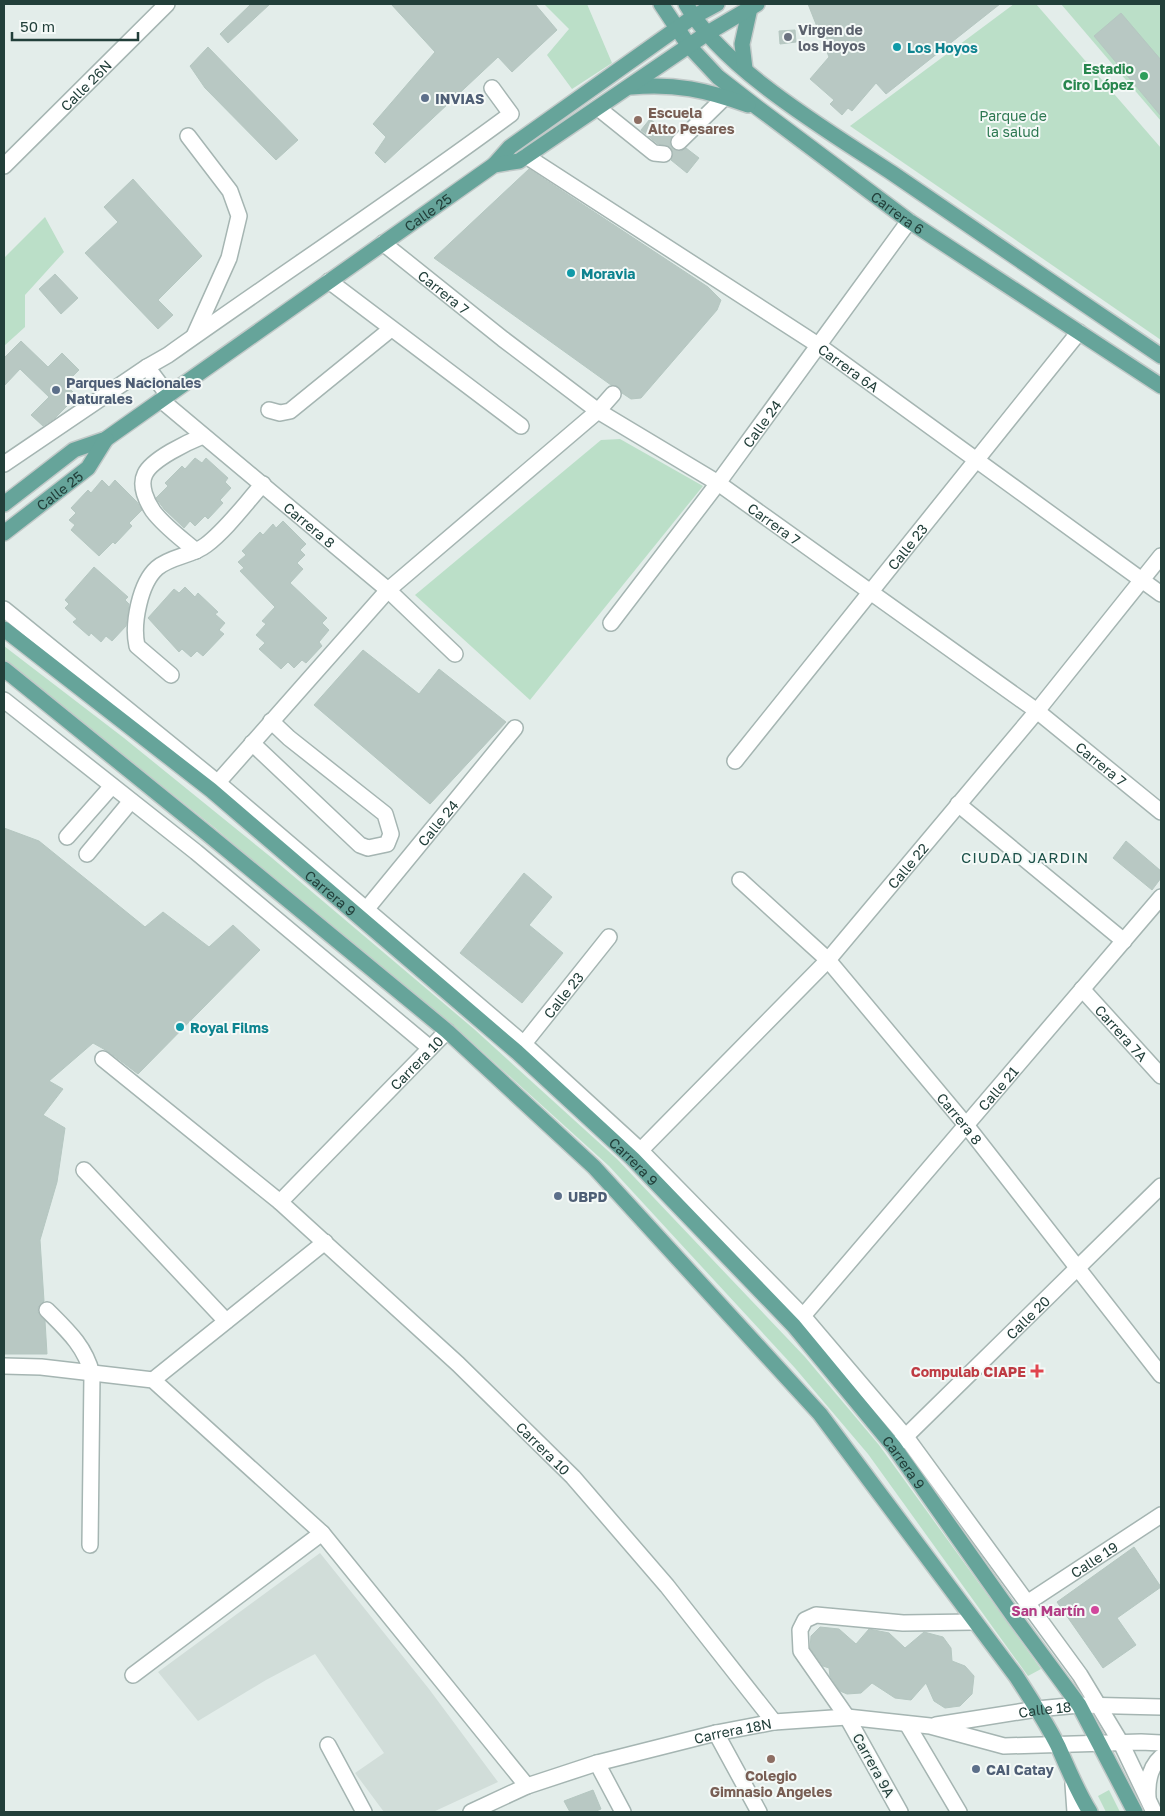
<svg xmlns="http://www.w3.org/2000/svg" width="1165" height="1816" font-family="'Golos Text',sans-serif">
<style>
.built{fill:#d1ddd9}
.green{fill:#bbdfc8}
.building{fill:#b8c8c3;stroke:#b5c7c1}
.lines{fill:none;stroke-linecap:round;stroke-linejoin:round}
.minor-casing{stroke:#a5b5b2;stroke-width:18}
.major-casing{stroke:#c1c9c8;stroke-width:18}
.minor{stroke:#fff;stroke-width:15}
.major{stroke:#66a49a;stroke-width:15}
.worship-dot{fill:#6b7280;stroke:#f4f9f7;stroke-width:2}
.culture-dot{fill:#0f9aa8;stroke:#f4f9f7;stroke-width:2}
.leisure-dot{fill:#2e9e5b;stroke:#f4f9f7;stroke-width:2}
.service-dot{fill:#5c6f8a;stroke:#f4f9f7;stroke-width:2}
.education-dot{fill:#8d6e63;stroke:#f4f9f7;stroke-width:2}
.health-dot{fill:#e0444e;stroke:#f4f9f7;stroke-width:2}
.hotel-dot{fill:#d1479c;stroke:#f4f9f7;stroke-width:2}
.labels{text-anchor:middle;dominant-baseline:central;stroke-width:4;stroke-linejoin:round;paint-order:stroke}
.worship-label{font-size:14px;font-weight:bold;fill:#5b616d;stroke:#f4f9f7;text-anchor:start}
.culture-label{font-size:14px;font-weight:bold;fill:#0d838f;stroke:#f4f9f7;text-anchor:start}
.leisure-label{font-size:14px;font-weight:bold;fill:#27864d;stroke:#f4f9f7;text-anchor:end}
.street-label{font-size:14px;fill:#223f3a;stroke:#f4f9f7}
.service-label{font-size:14px;font-weight:bold;fill:#4e5e75;stroke:#f4f9f7;text-anchor:start}
.education-label{font-size:14px;font-weight:bold;fill:#785e54;stroke:#f4f9f7;text-anchor:start}
.park-label{font-size:14px;fill:#2b7750;stroke:#f4f9f7}
.health-label{font-size:14px;font-weight:bold;fill:#be3a42;stroke:#f4f9f7;text-anchor:end}
.hotel-label{font-size:14px;font-weight:bold;fill:#b23c85;stroke:#f4f9f7;text-anchor:end}
.neighbourhood-label{font-size:15px;letter-spacing:1px;fill:#1d524a;stroke:#f4f9f7}
</style>
<rect width="100%" height="100%" fill="#e3edea"/>
<path class="built" d="M 320,1553 L 429,1689 L 498,1782 L 433,1812 L 384,1812 L 355,1773 L 384,1753 L 315,1654 L 266,1680 L 198,1721 L 158,1672 Z"/>
<g class="green">
<path d="M 544,4 L 587,4 L 612,63 L 572,89 L 547,55 L 569,29 Z"/>
<path d="M 1014,4 L 1036,4 L 1161,148 L 1161,340 L 850,126 Z"/>
<path d="M 1061,4 L 1161,4 L 1161,121 Z"/>
<path d="M 45,217 L 64,252 L 25,295 L 25,327 L 4,346 L 4,258 Z"/>
<path d="M 620,439 L 703,486 L 530,700 L 415,595 L 601,440 Z"/>
<path d="M 4,646 L 124,738 L 272,858 L 474,1029 L 617,1159 L 805,1357 L 879,1445 L 1041,1669 L 1028,1676 L 868,1454 L 795,1368 L 609,1166 L 465,1036 L 362,954 L 215,828 L 4,660 Z"/>
<path d="M 1109,1790 L 1120,1812 L 1106,1812 L 1098,1796 Z"/>
</g>
<g class="building">
<path d="M 251,4 L 270,4 L 228,43 L 220,34 Z"/>
<path d="M 391,4 L 535,4 L 557,30 L 512,72 L 498,57 L 385,163 L 375,153 L 386,137 L 373,124 L 435,52 Z"/>
<path d="M 808,4 L 1000,4 L 886,94 L 876,83 L 852,111 L 848,108 L 842,115 L 830,104 L 834,100 L 810,79 L 829,57 Z"/>
<path d="M 1121,13 L 1161,60 L 1161,116 L 1094,36 Z"/>
<path d="M 795,30 L 796,42 L 780,44 L 779,31 Z"/>
<path d="M 208,47 L 298,140 L 276,160 L 205,88 L 190,66 Z"/>
<path d="M 650,119 L 672,137 L 670,144 L 673,149 L 681,151 L 686,148 L 699,158 L 687,173 L 671,160 L 673,154 L 670,147 L 658,144 L 641,130 Z"/>
<path d="M 529,169 L 708,287 L 721,300 L 717,310 L 641,398 L 631,399 L 622,393 L 619,387 L 611,385 L 434,258 Z"/>
<path d="M 133,179 L 202,256 L 158,300 L 173,315 L 158,329 L 85,253 L 118,222 L 104,207 Z"/>
<path d="M 55,274 L 78,298 L 61,314 L 39,289 Z"/>
<path d="M 21,341 L 48,367 L 62,353 L 79,370 L 65,384 L 77,396 L 55,418 L 43,426 L 31,415 L 49,397 L 20,369 L 4,386 L 4,358 Z"/>
<path d="M 195,458 L 202,463 L 206,458 L 228,478 L 225,482 L 231,488 L 220,500 L 223,503 L 208,519 L 205,516 L 195,526 L 190,521 L 184,528 L 164,509 L 156,498 L 168,486 L 165,483 L 182,466 L 185,469 Z"/>
<path d="M 102,480 L 109,487 L 115,480 L 137,502 L 142,510 L 129,523 L 132,526 L 115,544 L 113,542 L 99,556 L 71,530 L 75,525 L 69,520 L 76,513 L 71,508 L 88,490 L 91,493 Z"/>
<path d="M 283,521 L 306,544 L 300,550 L 305,555 L 297,563 L 303,569 L 290,583 L 327,618 L 322,623 L 329,630 L 319,642 L 322,646 L 306,663 L 302,660 L 294,668 L 288,662 L 281,669 L 259,649 L 265,643 L 256,635 L 266,624 L 262,621 L 275,607 L 240,571 L 244,568 L 238,562 L 246,555 L 242,551 L 260,532 L 263,535 L 273,524 L 276,528 Z"/>
<path d="M 94,567 L 128,597 L 125,600 L 129,604 L 126,626 L 112,641 L 106,636 L 101,642 L 91,633 L 89,636 L 73,622 L 77,619 L 65,608 L 69,604 L 65,600 Z"/>
<path d="M 185,587 L 195,597 L 198,593 L 218,612 L 215,614 L 225,623 L 219,630 L 224,634 L 203,656 L 197,651 L 191,657 L 182,649 L 179,652 L 148,618 L 174,589 L 179,593 Z"/>
<path d="M 363,650 L 419,694 L 439,669 L 506,722 L 430,804 L 314,705 Z"/>
<path d="M 4,828 L 39,841 L 145,927 L 163,912 L 209,947 L 233,925 L 260,950 L 138,1074 L 109,1052 L 93,1043 L 49,1081 L 63,1089 L 43,1115 L 65,1128 L 57,1182 L 40,1240 L 44,1301 L 38,1307 L 38,1312 L 45,1321 L 47,1354 L 4,1354 Z"/>
<path d="M 1126,841 L 1161,871 L 1161,878 L 1152,890 L 1113,858 Z"/>
<path d="M 524,873 L 552,897 L 529,925 L 563,953 L 522,1003 L 460,953 Z"/>
<path d="M 1134,1547 L 1161,1587 L 1117,1618 L 1136,1645 L 1103,1668 L 1057,1602 Z"/>
<path d="M 820,1627 L 839,1629 L 856,1644 L 869,1629 L 889,1633 L 905,1648 L 924,1632 L 943,1637 L 951,1648 L 952,1661 L 965,1666 L 974,1676 L 972,1694 L 960,1706 L 945,1708 L 934,1701 L 926,1683 L 911,1700 L 895,1698 L 872,1683 L 861,1693 L 847,1694 L 840,1691 L 830,1676 L 829,1668 L 823,1666 L 810,1648 L 811,1636 Z"/>
<path d="M 593,1790 L 601,1809 L 594,1812 L 570,1812 L 564,1801 Z"/>
</g>
<g class="lines">
<defs>
<g id="minor">
<path d="M 598,108 L 654,153 L 664,154"/>
<path d="M 188,136 L 230,191 L 239,216 L 229,258 L 194,336"/>
<path d="M 679,142 L 725,97"/>
<path id="s1" d="M 526,156 L 818,345 L 1161,594"/>
<path id="s2" d="M 4,166 L 167,4"/>
<path id="s3" d="M 383,243 L 503,339 L 598,411 L 718,483 L 1037,711 L 1161,812"/>
<path d="M 329,281 L 521,426"/>
<path d="M 168,395 L 147,367 L 168,355 C 282,274 399,197 511,114 L 492,88"/>
<path id="s4" d="M 161,400 L 388,590 L 455,654"/>
<path d="M 269,410 L 280,413 L 290,411 L 391,329"/>
<path d="M 4,464 L 147,367"/>
<path d="M 196,551 C 182,539 164,526 153,511 C 147,502 139,486 145,474 C 152,459 188,442 203,436"/>
<path d="M 4,609 L 217,782 L 524,1044 L 640,1150 L 803,1316 L 906,1437 L 1080,1675 L 1121,1743 L 1154,1812"/>
<path id="s5" d="M 611,623 L 718,483 L 909,221"/>
<path d="M 171,675 L 137,646 C 132,624 140,583 157,568 C 171,556 192,556 206,545 C 227,529 245,504 263,484"/>
<path d="M 4,700 L 196,852 L 430,1048"/>
<path d="M 252,743 L 360,845 L 368,848 L 387,844 L 391,834 L 385,814 L 289,738 L 271,721"/>
<path id="s6" d="M 735,761 L 1079,332"/>
<path d="M 212,789 L 388,590 L 598,411 L 613,394"/>
<path d="M 958,804 L 1124,941"/>
<path d="M 67,837 L 112,786"/>
<path d="M 87,854 L 131,801"/>
<path id="s7" d="M 740,880 L 828,960 L 966,1125 L 1161,1375"/>
<path id="s8" d="M 360,917 L 515,728"/>
<path id="s9" d="M 1082,989 L 1161,1076"/>
<path id="s10" d="M 518,1051 L 609,937"/>
<path id="s11" d="M 103,1059 L 280,1202 L 458,1364 L 573,1477 L 667,1586 L 774,1722"/>
<path id="s12" d="M 634,1157 L 828,960 L 1037,711 L 1161,556"/>
<path d="M 84,1170 L 226,1321"/>
<path id="s13" d="M 280,1202 L 447,1031"/>
<path d="M 47,1310 C 67,1330 85,1346 92,1374 L 90,1545"/>
<path id="s14" d="M 797,1323 L 1161,897"/>
<path d="M 4,1366 L 41,1367 L 153,1380 L 322,1533 L 527,1786"/>
<path d="M 153,1380 L 325,1242"/>
<path id="s15" d="M 899,1443 L 1161,1186"/>
<path id="s16" d="M 1027,1603 L 1161,1515"/>
<path d="M 133,1675 L 322,1533"/>
<path d="M 907,1724 L 959,1812"/>
<path id="s17" d="M 936,1725 L 1037,1709 L 1079,1705 L 1161,1707"/>
<path d="M 716,1733 L 759,1812"/>
<path d="M 328,1745 L 364,1812"/>
<path d="M 597,1763 L 623,1812"/>
<path d="M 1073,1784 L 1075,1812"/>
<path d="M 1148,1797 C 1147,1782 1150,1767 1161,1757"/>
<path id="s18" d="M 471,1812 L 527,1786 L 597,1763 L 716,1733 L 774,1722 L 847,1717 L 930,1726 L 1004,1746 L 1141,1742 L 1161,1743"/>
<path d="M 900,1812 L 847,1717 L 801,1651 L 800,1630 L 805,1620 L 816,1615 L 903,1623 L 974,1622"/>
</g>
<g id="major">
<path id="s19" d="M 661,4 L 689,46 L 718,77 L 758,108 L 909,221 L 1161,386"/>
<path d="M 686,4 C 723,70 832,133 895,175 C 984,236 1072,296 1161,356"/>
<path d="M 745,69 L 742,44 L 750,8"/>
<path d="M 631,87 C 675,83 706,90 748,105"/>
<path d="M 494,165 L 510,147 L 693,17 L 717,4"/>
<path id="s20" d="M 4,504 L 74,450 L 106,439 L 494,165 L 519,161 L 706,34 L 757,4"/>
<path id="s21" d="M 4,533 L 88,468 L 106,439"/>
<path id="s22" d="M 4,629 L 211,790 L 517,1052 L 633,1159 L 794,1326 L 894,1447 L 1014,1617 L 1079,1705 L 1135,1812"/>
<path d="M 4,669 L 209,835 L 447,1031 L 594,1167 L 820,1414 L 1016,1676 C 1031,1699 1046,1722 1058,1746 C 1068,1769 1077,1791 1090,1812"/>
</g>
</defs>
<use href="#minor" class="minor-casing"/>
<use href="#major" class="major-casing"/>
<use href="#minor" class="minor"/>
<use href="#major" class="major"/>
</g>
<circle class="worship-dot" cx="788" cy="37" r="5"/>
<g class="culture-dot">
<circle cx="897" cy="47" r="5"/>
<circle cx="571" cy="273" r="5"/>
<circle cx="180" cy="1027" r="5"/>
</g>
<circle class="leisure-dot" cx="1144" cy="76" r="5"/>
<g class="service-dot">
<circle cx="425" cy="98" r="5"/>
<circle cx="56" cy="390" r="5"/>
<circle cx="558" cy="1196" r="5"/>
<circle cx="976" cy="1769" r="5"/>
</g>
<g class="education-dot">
<circle cx="638" cy="120" r="5"/>
<circle cx="771" cy="1759" r="5"/>
</g>
<path class="health-dot" d="M1034.5 1363.5h5v5h5v5h-5v5h-5v-5h-5v-5h5z"/>
<circle class="hotel-dot" cx="1095" cy="1610" r="5"/>
<g class="labels">
<g class="worship-label">
<text x="798" y="29">Virgen de<tspan x="798" dy="16">los Hoyos</tspan></text>
</g>
<g class="culture-label">
<text x="907" y="47">Los Hoyos</text>
<text x="581" y="273">Moravia</text>
<text x="190" y="1027">Royal Films</text>
</g>
<g class="leisure-label">
<text x="1134" y="68">Estadio<tspan x="1134" dy="16">Ciro López</tspan></text>
</g>
<g class="street-label">
<text stroke="none"><textPath href="#s2" startOffset="115">Calle 26N</textPath></text>
<text stroke="none"><textPath href="#s19" startOffset="318">Carrera 6</textPath></text>
<text stroke="none"><textPath href="#s20" startOffset="516">Calle 25</textPath></text>
<text stroke="none"><textPath href="#s3" startOffset="78">Carrera 7</textPath></text>
<text stroke="none"><textPath href="#s1" startOffset="386">Carrera 6A</textPath></text>
<text stroke="none"><textPath href="#s5" startOffset="250">Calle 24</textPath></text>
<text stroke="none"><textPath href="#s21" startOffset="70">Calle 25</textPath></text>
<text stroke="none"><textPath href="#s4" startOffset="194">Carrera 8</textPath></text>
<text stroke="none"><textPath href="#s3" startOffset="482">Carrera 7</textPath></text>
<text stroke="none"><textPath href="#s6" startOffset="275">Calle 23</textPath></text>
<text stroke="none"><textPath href="#s3" startOffset="888">Carrera 7</textPath></text>
<text stroke="none"><textPath href="#s8" startOffset="122">Calle 24</textPath></text>
<text stroke="none"><textPath href="#s12" startOffset="400">Calle 22</textPath></text>
<text stroke="none"><textPath href="#s22" startOffset="420">Carrera 9</textPath></text>
<text stroke="none"><textPath href="#s10" startOffset="72">Calle 23</textPath></text>
<text stroke="none"><textPath href="#s9" startOffset="59">Carrera 7A</textPath></text>
<text stroke="none"><textPath href="#s13" startOffset="195">Carrera 10</textPath></text>
<text stroke="none"><textPath href="#s14" startOffset="309">Calle 21</textPath></text>
<text stroke="none"><textPath href="#s7" startOffset="325">Carrera 8</textPath></text>
<text stroke="none"><textPath href="#s22" startOffset="825">Carrera 9</textPath></text>
<text stroke="none"><textPath href="#s15" startOffset="180">Calle 20</textPath></text>
<text stroke="none"><textPath href="#s11" startOffset="588">Carrera 10</textPath></text>
<text stroke="none"><textPath href="#s22" startOffset="1230">Carrera 9</textPath></text>
<text stroke="none"><textPath href="#s16" startOffset="80">Calle 19</textPath></text>
<text stroke="none"><textPath href="#s17" startOffset="110">Calle 18</textPath></text>
<text stroke="none"><textPath href="#s18" startOffset="275">Carrera 18N</textPath></text>
<text transform="translate(874 1765) rotate(61)">Carrera 9A</text>
</g>
<g class="service-label">
<text x="435" y="98">INVIAS</text>
<text x="66" y="382">Parques Nacionales<tspan x="66" dy="16">Naturales</tspan></text>
<text x="568" y="1196">UBPD</text>
<text x="986" y="1769">CAI Catay</text>
</g>
<g class="education-label">
<text x="648" y="112">Escuela<tspan x="648" dy="16">Alto Pesares</tspan></text>
<text x="771" y="1775" text-anchor="middle">Colegio<tspan x="771" dy="16">Gimnasio Angeles</tspan></text>
</g>
<g class="park-label">
<text x="1013" y="115">Parque de<tspan x="1013" dy="16">la salud</tspan></text>
</g>
<g class="health-label">
<text x="1026" y="1371">Compulab CIAPE</text>
</g>
<g class="hotel-label">
<text x="1085" y="1610">San Martín</text>
</g>
<g class="neighbourhood-label">
<text x="1025" y="857">CIUDAD JARDIN</text>
</g>
</g>
<rect width="1165" height="1816" fill="none" stroke="#223f3a" stroke-width="10"/>
<path d="M12 32v8h126v-8" fill="none" stroke="#223f3a" stroke-width="2.5"/>
<text x="20" y="32" font-size="15" fill="#223f3a" stroke="#f4f9f7" stroke-width="4" paint-order="stroke">50 m</text>
</svg>
